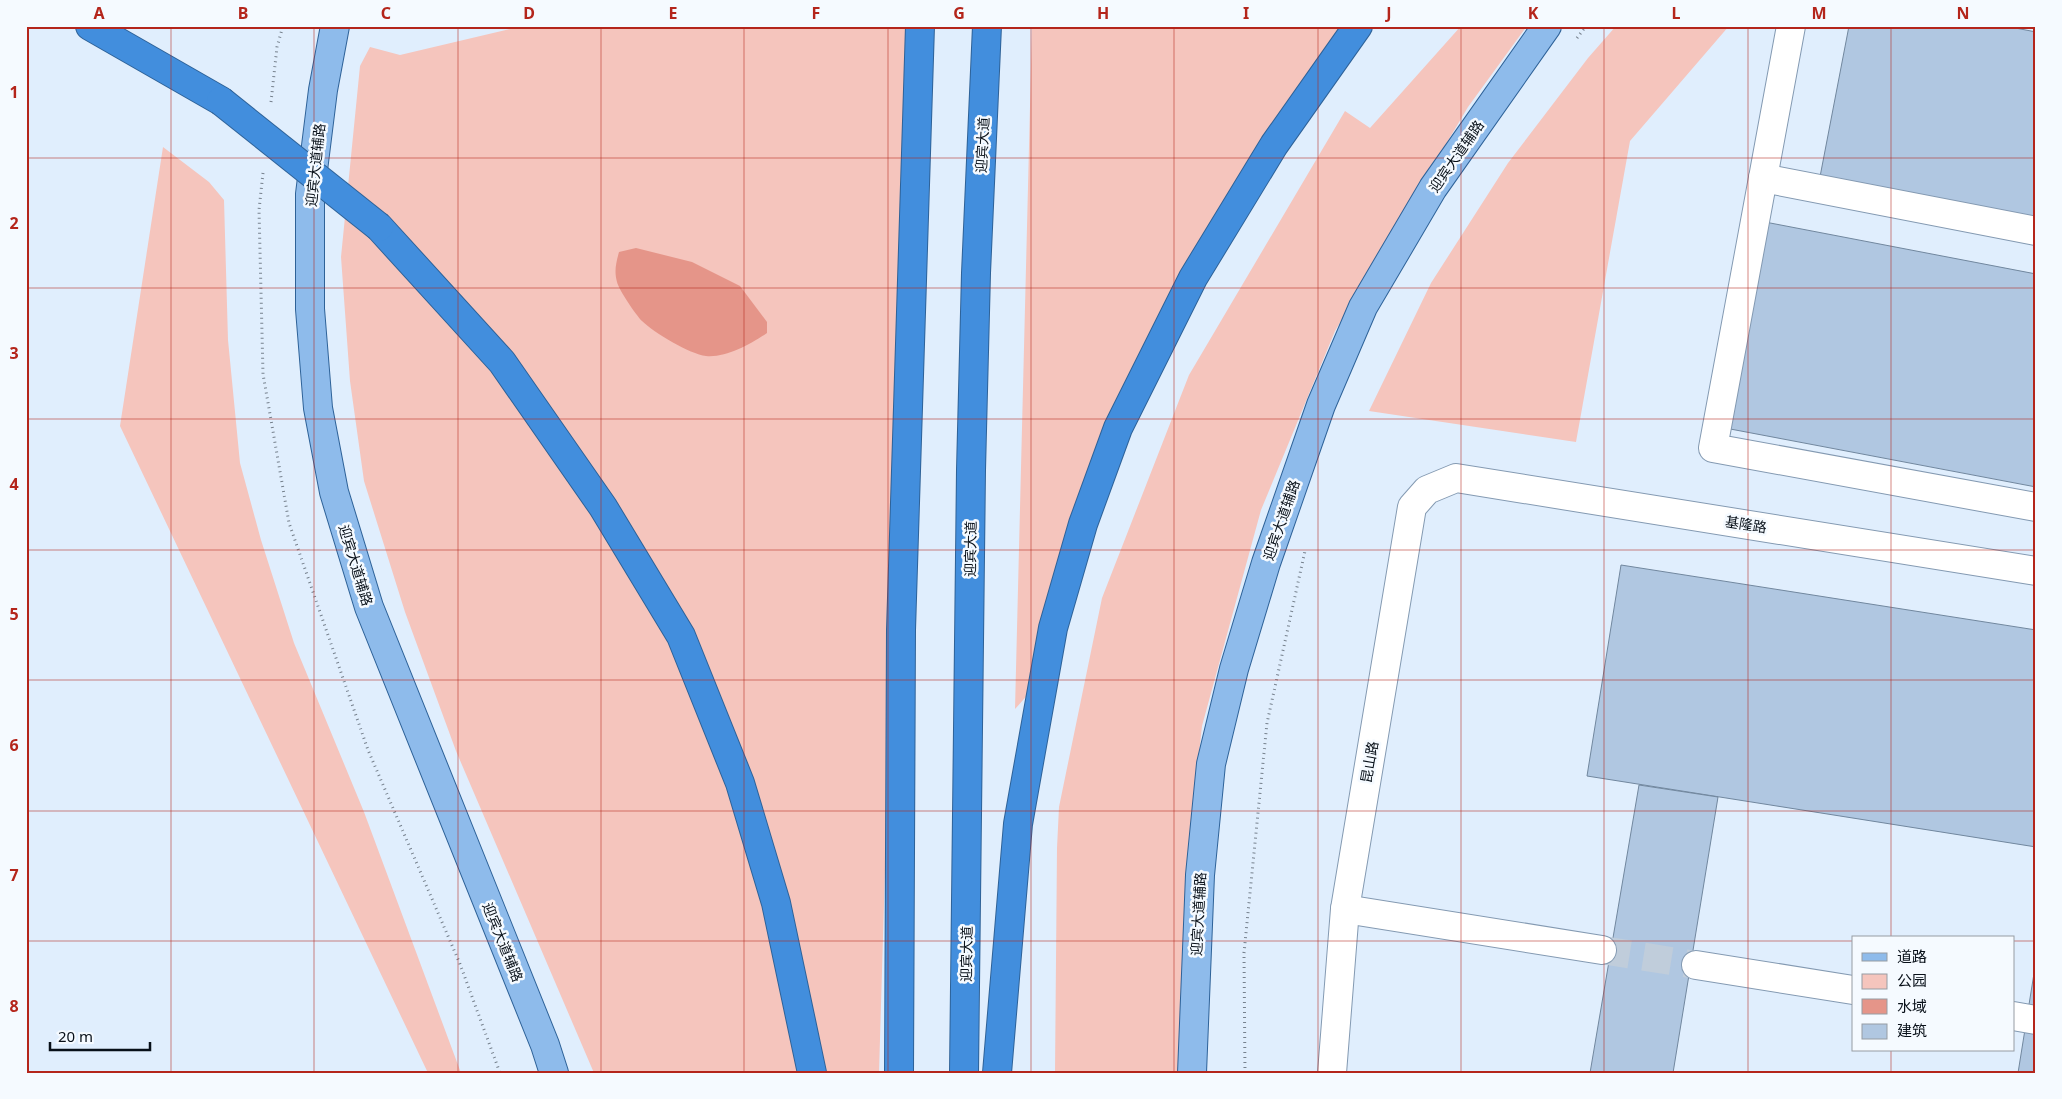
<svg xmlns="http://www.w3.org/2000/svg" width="2062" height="1099" font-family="'Noto Sans','Noto Sans SC',sans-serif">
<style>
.green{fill:#f5c5bd}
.water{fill:#e59589}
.building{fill:#b0c7e1;stroke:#71879e}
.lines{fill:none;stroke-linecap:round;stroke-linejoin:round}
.minor-tunnel{stroke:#c0cddb;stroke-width:28;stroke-dasharray:28 14;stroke-linecap:butt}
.minor-casing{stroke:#849ab2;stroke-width:30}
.major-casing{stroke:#2e6298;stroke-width:30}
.highway-casing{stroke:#2e6298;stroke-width:30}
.path{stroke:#76818d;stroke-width:3;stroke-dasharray:1 4;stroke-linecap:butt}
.minor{stroke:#fff;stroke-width:28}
.major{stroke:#8ebbeb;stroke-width:28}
.highway{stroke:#428edd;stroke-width:28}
.highway-bridge-casing{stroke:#2e6298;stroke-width:30;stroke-linecap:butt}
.highway-bridge{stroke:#428edd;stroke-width:28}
.grid{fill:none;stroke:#b4251b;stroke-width:1;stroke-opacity:0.55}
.labels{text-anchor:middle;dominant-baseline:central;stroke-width:5;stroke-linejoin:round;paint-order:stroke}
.street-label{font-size:14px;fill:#081019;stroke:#f5faff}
.neatline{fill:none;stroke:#b4251b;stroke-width:2}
.grid-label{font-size:16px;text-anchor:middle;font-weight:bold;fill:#b4251b}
</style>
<rect width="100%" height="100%" fill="#e0eefd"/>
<g class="green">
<path d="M 523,26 L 910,26 L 879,1073 L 594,1073 L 456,751 L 405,612 L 364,481 L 350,381 L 341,257 L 360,66 L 370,47 L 400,55 Z"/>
<path d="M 1032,26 L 1347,26 L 1124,389 L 1031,691 L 1015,709 Z"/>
<path d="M 1461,26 L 1527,26 L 1468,107 L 1335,331 L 1261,510 L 1202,726 L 1189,847 L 1185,1073 L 1055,1073 L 1057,848 L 1059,807 L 1102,598 L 1189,375 L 1345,111 L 1370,128 Z"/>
<path d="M 1616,26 L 1729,26 L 1630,141 L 1576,442 L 1369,411 L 1431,283 L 1508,163 L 1588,58 Z"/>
<path d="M 163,147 L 209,182 L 224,200 L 228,340 L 240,463 L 261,540 L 294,643 L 364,812 L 461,1073 L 428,1073 L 120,426 Z"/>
</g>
<path class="water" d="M 636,248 L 692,262 L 740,286 L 767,322 L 767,333 C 751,344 726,358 706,356 C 690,354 654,333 642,321 C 636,315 619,290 617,282 C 614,271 616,263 619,252 Z"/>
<g class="building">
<path d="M 1849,26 L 2005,26 L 2036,32 L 2036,224 L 1819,182 Z"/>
<path d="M 1765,222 L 2036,274 L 2036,487 L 1725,428 Z"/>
<path d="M 1621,565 L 2036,630 L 2036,847 L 1587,776 Z"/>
<path d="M 1639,785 L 1718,797 L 1673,1073 L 1590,1073 Z"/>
<path d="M 2036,961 L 2036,1073 L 2018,1073 Z"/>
</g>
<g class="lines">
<path class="minor-tunnel" d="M 1602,950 L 1696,965"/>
<defs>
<g id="minor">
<path d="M 1791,26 L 1763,178 L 2036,231"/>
<path d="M 1763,178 L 1713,448 L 2036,507"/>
<path d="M 1345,909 L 1602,950"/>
<path d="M 1696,965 L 1853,990"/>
<path d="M 2013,1016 L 2036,1020"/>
<path d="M 1332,1073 L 1345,909 L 1412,507 L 1427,490 L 1456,478 L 2036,571"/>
</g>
<g id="major">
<path d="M 335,26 L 323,90 L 310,194 L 310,309 L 318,408 L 334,492 L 369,607 L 545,1045 L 554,1073"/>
<path d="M 1192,1073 L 1200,875 L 1211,764 L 1234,669 L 1266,563 L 1321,405 L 1363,307 L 1433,188 L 1547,26"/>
</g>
<g id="highway">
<path d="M 90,26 L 221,101"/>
<path d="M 379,227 L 502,362 L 603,507 L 681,636 L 740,783 L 776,903 L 812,1073"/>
<path d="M 899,1073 L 901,630 L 920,26"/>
<path d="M 964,1073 L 971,470 L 976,273 L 987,26"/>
<path d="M 997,1073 L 1018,824 L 1053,628 L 1083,524 L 1118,428 L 1193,278 L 1274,145 L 1358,26"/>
</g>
</defs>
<use href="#minor" class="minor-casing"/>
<use href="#major" class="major-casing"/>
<use href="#highway" class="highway-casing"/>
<g class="path">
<path d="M 1577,38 L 1586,26"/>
<path d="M 271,102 L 277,47 L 283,26"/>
<path d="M 263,173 L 259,210 L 263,374 L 289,523 L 368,750 L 460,964 L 500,1073"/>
<path d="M 1245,1073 L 1244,953 L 1267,723 L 1305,551"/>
</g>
<use href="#minor" class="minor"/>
<use href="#major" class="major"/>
<use href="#highway" class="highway"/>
<defs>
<path id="highway-bridge" d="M 221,101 L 379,227"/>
</defs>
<use href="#highway-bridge" class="highway-bridge-casing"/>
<use href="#highway-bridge" class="highway-bridge"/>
</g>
<path class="grid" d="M 171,26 L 171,1073M 314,26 L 314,1073M 458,26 L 458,1073M 601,26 L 601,1073M 744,26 L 744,1073M 888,26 L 888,1073M 1031,26 L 1031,1073M 1174,26 L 1174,1073M 1318,26 L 1318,1073M 1461,26 L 1461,1073M 1604,26 L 1604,1073M 1748,26 L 1748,1073M 1891,26 L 1891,938M 26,158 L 2036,158M 26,288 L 2036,288M 26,419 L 2036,419M 26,550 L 2036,550M 26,680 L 2036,680M 26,811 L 2036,811M 26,941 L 1853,941M 2013,941 L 2036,941M 1891,1050 L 1891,1073"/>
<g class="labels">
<g class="street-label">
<text transform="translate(982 145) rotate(-87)">迎宾大道</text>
<text transform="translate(1456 156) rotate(-55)">迎宾大道辅路</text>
<text transform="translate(315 165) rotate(-84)">迎宾大道辅路</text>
<text transform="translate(1281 520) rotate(-71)">迎宾大道辅路</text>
<text transform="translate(1746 524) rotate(9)">基隆路</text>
<text transform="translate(970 549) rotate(-89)">迎宾大道</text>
<text transform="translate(356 565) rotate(73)">迎宾大道辅路</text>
<text transform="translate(1369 762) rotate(-80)">昆山路</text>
<text transform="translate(1198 914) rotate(-87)">迎宾大道辅路</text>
<text transform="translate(503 942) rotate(68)">迎宾大道辅路</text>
<text transform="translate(966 954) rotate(-89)">迎宾大道</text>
</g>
</g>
<rect width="2062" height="1099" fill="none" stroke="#f5faff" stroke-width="55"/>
<rect x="1852" y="936" width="162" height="115" fill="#f5faff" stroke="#969ca3"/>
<rect x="1862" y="953" width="25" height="8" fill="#8ebbeb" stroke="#969ca3"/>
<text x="1897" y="962" font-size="15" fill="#081019">道路</text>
<rect x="1862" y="974" width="25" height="15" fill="#f5c5bd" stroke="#969ca3"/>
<text x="1897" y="986" font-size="15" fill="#081019">公园</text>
<rect x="1862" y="999" width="25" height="15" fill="#e59589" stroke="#969ca3"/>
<text x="1897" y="1012" font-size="15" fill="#081019">水域</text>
<rect x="1862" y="1024" width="25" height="15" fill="#b0c7e1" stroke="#969ca3"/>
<text x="1897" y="1036" font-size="15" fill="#081019">建筑</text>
<path d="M50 1042v8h100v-8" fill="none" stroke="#081019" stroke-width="2.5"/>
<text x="58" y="1042" font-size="15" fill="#081019" stroke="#f5faff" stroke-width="4" paint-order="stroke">20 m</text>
<rect x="28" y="28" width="2006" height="1044" class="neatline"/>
<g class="grid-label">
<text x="99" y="19">A</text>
<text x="243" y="19">B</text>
<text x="386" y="19">C</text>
<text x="529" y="19">D</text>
<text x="673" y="19">E</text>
<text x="816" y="19">F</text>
<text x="959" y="19">G</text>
<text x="1103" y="19">H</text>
<text x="1246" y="19">I</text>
<text x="1389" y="19">J</text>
<text x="1533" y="19">K</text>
<text x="1676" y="19">L</text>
<text x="1819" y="19">M</text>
<text x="1963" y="19">N</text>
<text x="14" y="98">1</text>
<text x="14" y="229">2</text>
<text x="14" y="359">3</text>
<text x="14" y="490">4</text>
<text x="14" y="620">5</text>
<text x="14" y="751">6</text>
<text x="14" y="881">7</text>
<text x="14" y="1012">8</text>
</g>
</svg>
